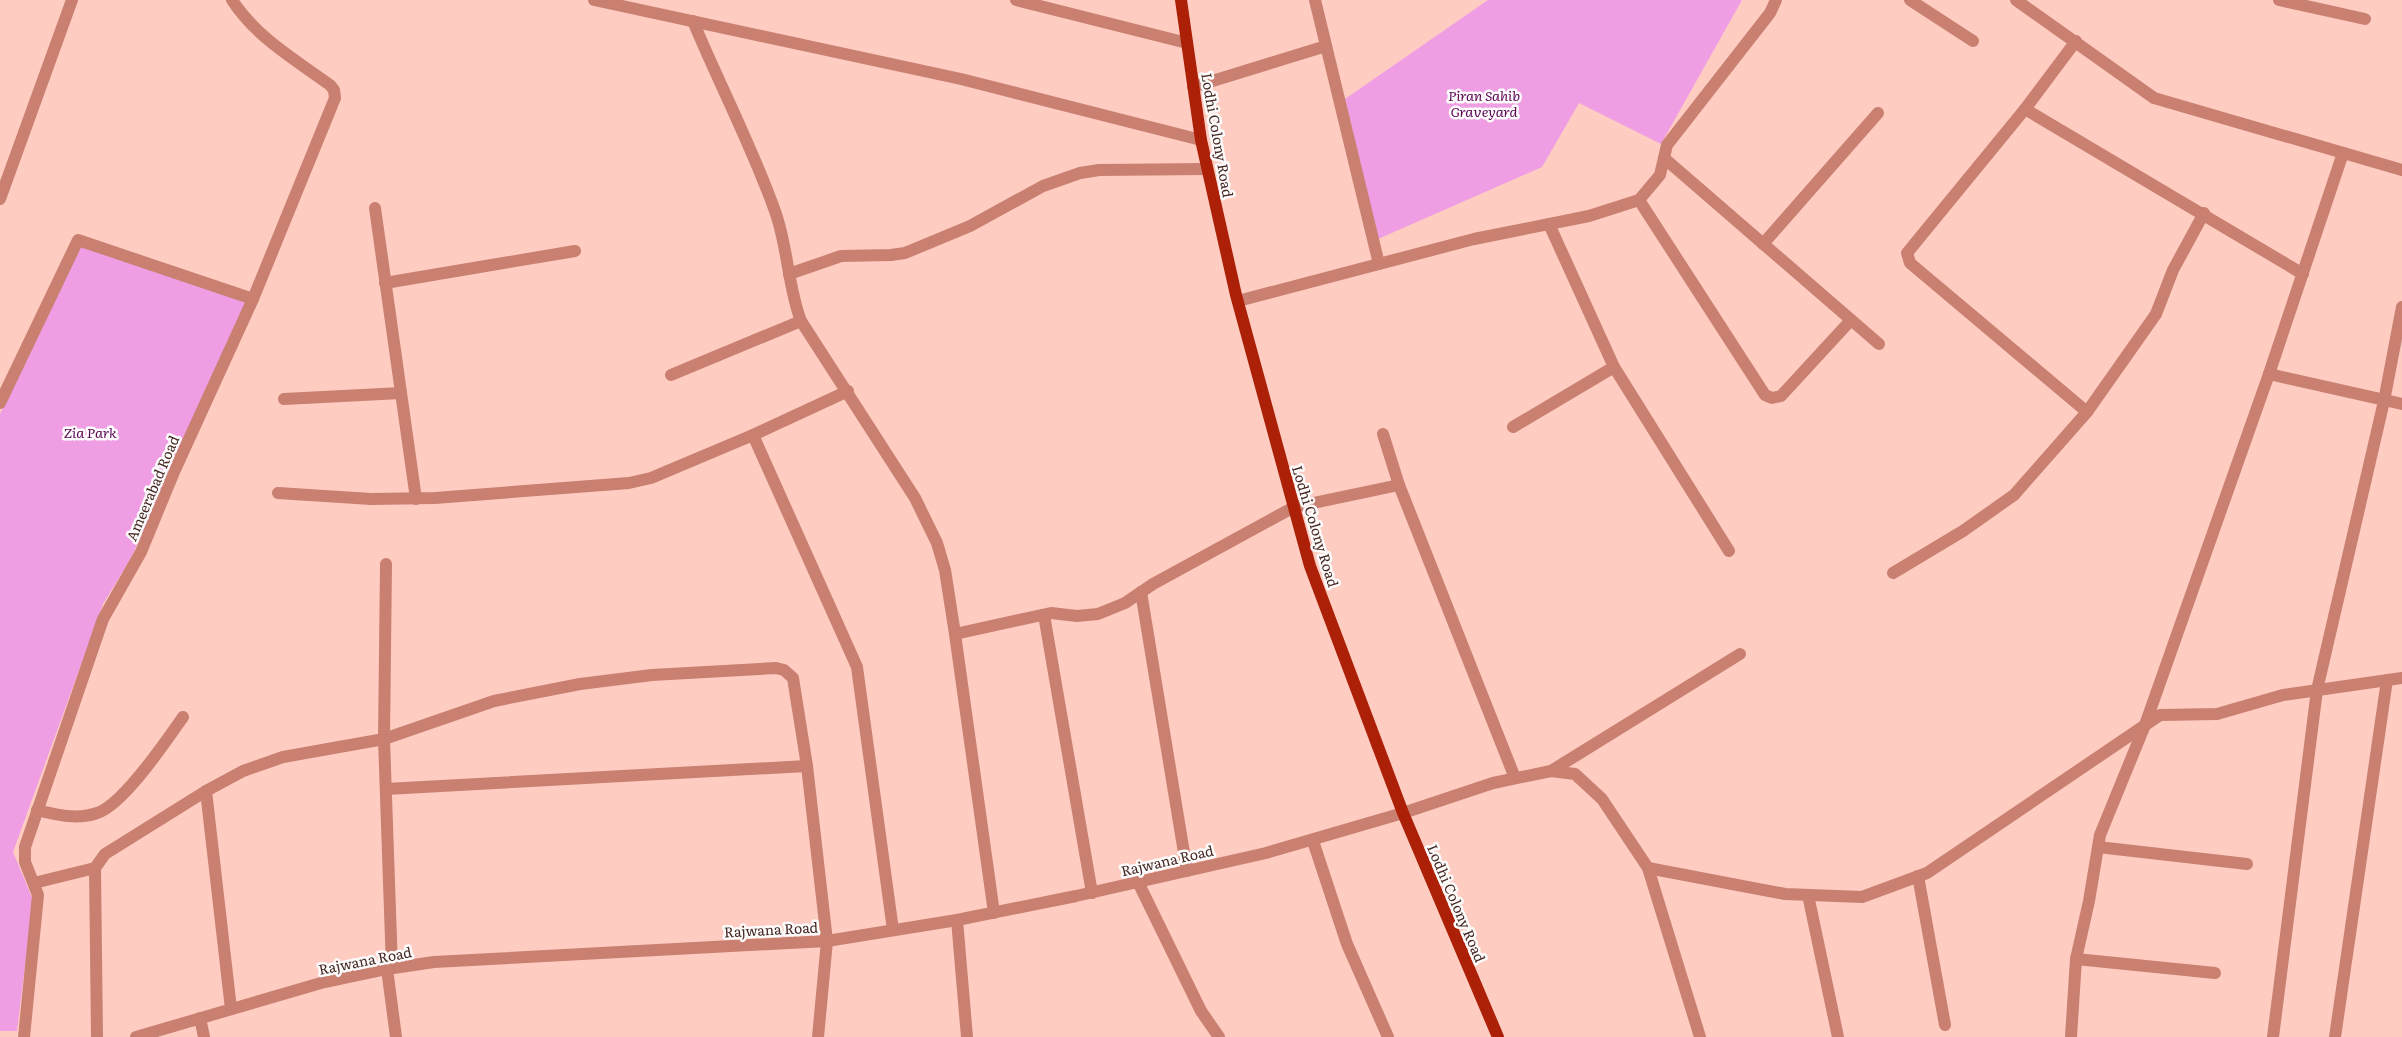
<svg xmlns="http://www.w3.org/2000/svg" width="2402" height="1037" font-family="Literata,serif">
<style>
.green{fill:#ef9ee4}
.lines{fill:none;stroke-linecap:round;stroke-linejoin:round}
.minor{stroke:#c98071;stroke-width:12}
.major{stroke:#ab2007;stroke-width:12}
.labels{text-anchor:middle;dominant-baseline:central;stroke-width:5;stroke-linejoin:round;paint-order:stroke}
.park-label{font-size:14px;font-style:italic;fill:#5b0554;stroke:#fbfbfb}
.street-label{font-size:14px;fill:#462721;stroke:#fbfbfb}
</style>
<rect width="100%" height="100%" fill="#ffccc2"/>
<g class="green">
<path d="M 1488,0 L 1742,0 L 1661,144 L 1579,103 L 1542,167 L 1378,239 L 1345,99 Z"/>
<path d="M 80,246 L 247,303 L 131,558 L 103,604 L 13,852 L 33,900 L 17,1031 L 0,1031 L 0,414 Z"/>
</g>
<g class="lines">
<g class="minor">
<path d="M 594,0 L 961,79 L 1201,140"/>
<path d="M 1016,0 L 1187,43"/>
<path d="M 1315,0 L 1379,264"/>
<path d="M 1910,0 L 1973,41"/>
<path d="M 2016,0 L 2154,98 L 2402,170"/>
<path d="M 2279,0 L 2365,19"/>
<path d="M 693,21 C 720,86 753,148 776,214 C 788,249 788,287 801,321 L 915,498 L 937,543 L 945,570 L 955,634 L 994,913"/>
<path d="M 2076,41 L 2025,109 L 1907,253 L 1910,263 L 2087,412"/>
<path d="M 1193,87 L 1326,46"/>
<path d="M 2025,109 L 2303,274"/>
<path d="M 1664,158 L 1879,344"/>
<path d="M 0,199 L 72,0"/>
<path d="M 1639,200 L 1765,395 L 1772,398 L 1781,396 L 1851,320"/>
<path d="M 375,208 L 416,499"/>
<path d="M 1549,224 L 1614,367 L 1729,551"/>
<path d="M 1763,244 L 1878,113"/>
<path d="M 789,274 L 841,256 L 891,255 L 905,253 L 970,226 L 1043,186 L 1080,173 L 1099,170 L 1207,169"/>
<path d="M 385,283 L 575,251"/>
<path d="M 1238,301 L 1474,239 L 1589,216 L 1639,200 L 1660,175 L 1667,145 L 1770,13 L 1776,0"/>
<path d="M 2269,374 L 2402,404"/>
<path d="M 671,375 L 801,321"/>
<path d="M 284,399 L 401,393"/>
<path d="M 0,403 L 78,240 L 253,299"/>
<path d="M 1513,427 L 1614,367"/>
<path d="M 1383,434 L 1399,485 L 1515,778"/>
<path d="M 753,435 L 857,667 L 893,930"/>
<path d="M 278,493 L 371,499 L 435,498 L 629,483 L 651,478 L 753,435 L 848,391"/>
<path d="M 386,564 L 384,739 L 392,968"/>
<path d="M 1893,573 L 1963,531 L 2014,495 L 2087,412 L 2156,314 L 2173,270 L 2204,213"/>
<path d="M 1141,592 L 1187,871"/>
<path d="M 1044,615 L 1092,893"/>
<path d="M 955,634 L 1051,613 L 1077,616 L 1098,614 L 1125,603 L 1153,584 L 1294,507 L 1399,485"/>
<path d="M 1551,771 L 1740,654"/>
<path d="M 386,789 L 807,766"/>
<path d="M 206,791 L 231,1009"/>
<path d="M 37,810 C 56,815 78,820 97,813 C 123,805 167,740 183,717"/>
<path d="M 1313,841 L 1347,944 L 1388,1037"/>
<path d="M 2098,847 L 2247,864"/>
<path d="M 95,868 L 97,1037"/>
<path d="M 1648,868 L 1700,1037"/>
<path d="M 1918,876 L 1945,1025"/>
<path d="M 1138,882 L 1201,1011 L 1219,1037"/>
<path d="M 34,883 L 95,868 L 105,854 L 206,791 L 243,771 L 283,757 L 384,739 L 494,701 L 580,684 L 652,675 L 776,668 L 784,670 L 793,678 L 807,766 L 827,941 L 818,1037"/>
<path d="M 1808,895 L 1838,1037"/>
<path d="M 957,920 L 967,1037"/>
<path d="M 2076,959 L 2215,973"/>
<path d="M 387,969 L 396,1037"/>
<path d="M 200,1018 L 204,1037"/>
<path d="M 24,1037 L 38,895 L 25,862 L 25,847 L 103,619 L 141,552 L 174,472 L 253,299 L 335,98 L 334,90 L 330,85 C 294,59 256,37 232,0"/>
<path d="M 136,1037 L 321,983 L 387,969 L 434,962 L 827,941 L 957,920 L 1076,896 L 1266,853 L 1403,813 L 1493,783 L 1551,771 L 1575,774 L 1602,799 L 1648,868 L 1785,894 L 1862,897 L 1927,873 L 2160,715 L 2217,714 L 2283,695 L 2402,678"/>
<path d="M 2071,1037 L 2076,959 L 2089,901 L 2100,835 L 2145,725 L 2269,374 L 2343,153"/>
<path d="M 2273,1037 L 2317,690 L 2384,401 L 2402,307"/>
<path d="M 2335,1037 L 2387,680"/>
</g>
<path class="major" d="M 1181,0 L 1201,140 L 1236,295 L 1310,566 L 1403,813 L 1498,1037"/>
</g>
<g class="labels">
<g class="park-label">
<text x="1484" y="95">Piran Sahib<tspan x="1484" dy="16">Graveyard</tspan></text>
<text x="90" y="432">Zia Park</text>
</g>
<g class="street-label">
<text transform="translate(1218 135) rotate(80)">Lodhi Colony Road</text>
<text transform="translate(152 488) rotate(-67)">Ameerabad Road</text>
<text transform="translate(1316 526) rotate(73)">Lodhi Colony Road</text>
<text transform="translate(1167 860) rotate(-13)">Rajwana Road</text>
<text transform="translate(1457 903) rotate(67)">Lodhi Colony Road</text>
<text transform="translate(771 929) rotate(-3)">Rajwana Road</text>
<text transform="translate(365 960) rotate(-11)">Rajwana Road</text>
</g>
</g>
</svg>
